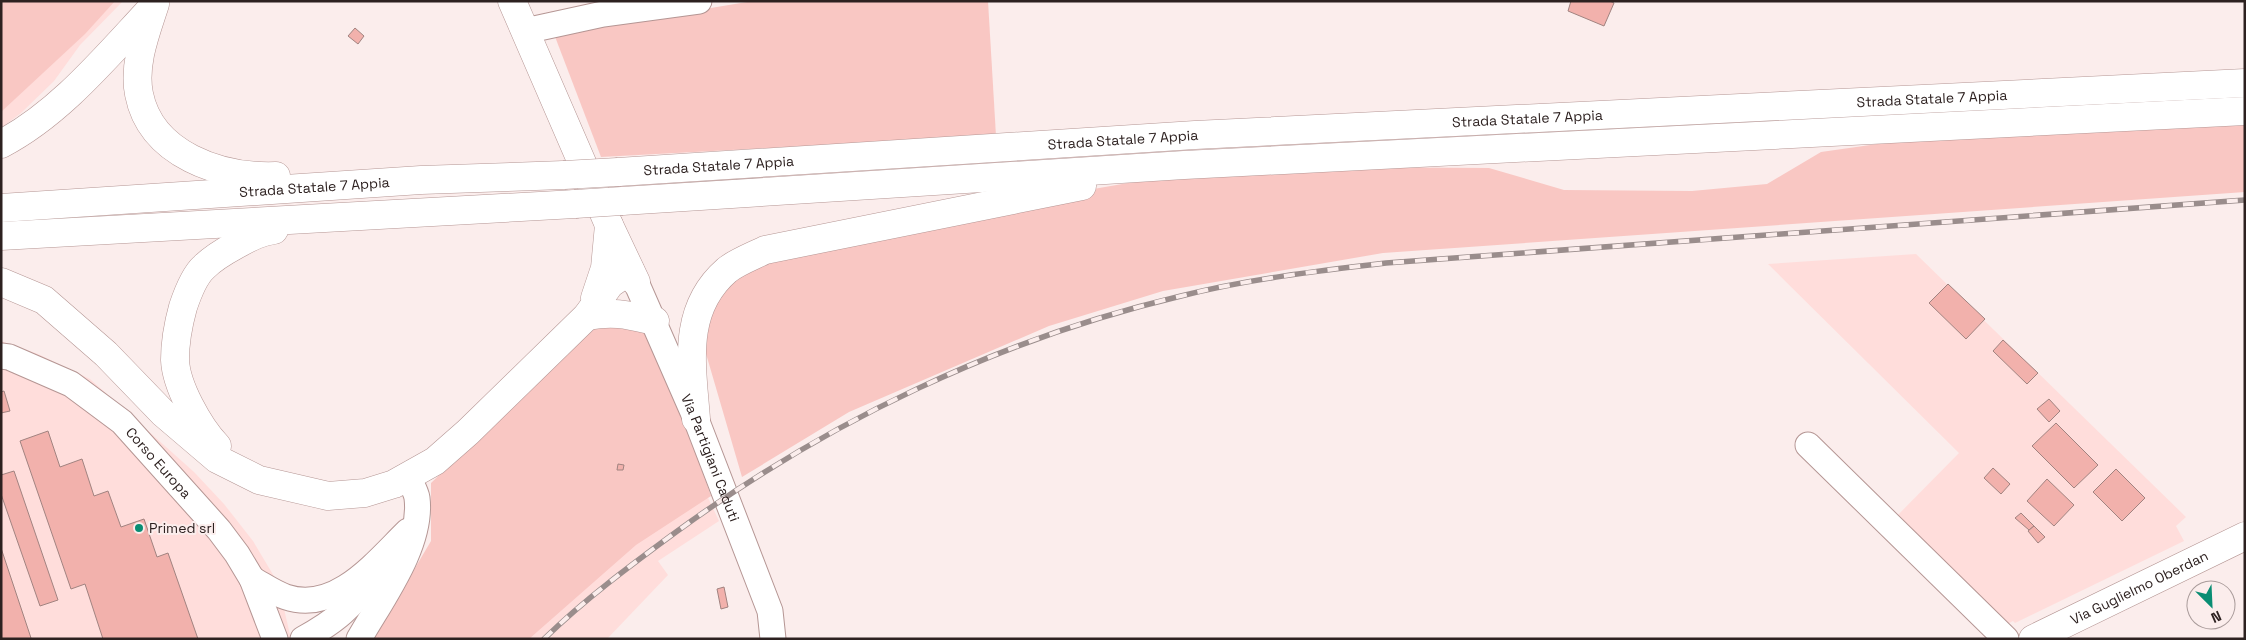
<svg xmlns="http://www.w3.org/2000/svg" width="2246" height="640" font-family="'Space Grotesk',sans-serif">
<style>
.built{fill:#ffdddb}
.green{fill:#f9c7c3}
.building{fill:#f2b1ac;stroke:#a18380}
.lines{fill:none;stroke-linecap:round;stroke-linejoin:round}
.minor-casing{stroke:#b59694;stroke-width:27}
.major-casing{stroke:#b59694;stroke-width:29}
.highway-casing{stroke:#b59694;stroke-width:29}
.minor{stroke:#fff;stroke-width:25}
.major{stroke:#fff;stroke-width:28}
.highway{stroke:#fff;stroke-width:28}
.rail-casing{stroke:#9a8d8c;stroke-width:5.5}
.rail{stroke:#fbedec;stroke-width:4;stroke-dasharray:11;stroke-linecap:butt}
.highway-bridge-casing{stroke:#b59694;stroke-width:29;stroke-linecap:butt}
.highway-bridge{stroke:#fff;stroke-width:28}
.poi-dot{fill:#098d73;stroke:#fbedec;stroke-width:2}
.labels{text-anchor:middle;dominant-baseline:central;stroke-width:4;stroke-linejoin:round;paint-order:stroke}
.street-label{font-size:14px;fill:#2d2120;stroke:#fbedec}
.poi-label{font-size:14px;fill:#2d2120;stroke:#fbedec;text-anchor:start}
</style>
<rect width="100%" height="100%" fill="#fbedec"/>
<g class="built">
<path d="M 1,1 L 123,1 L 80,45 L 54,81 L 21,113 L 1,128 Z"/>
<path d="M 1916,254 L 2186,517 L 2176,526 L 2184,541 L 2015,623 L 2013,621 L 2000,628 L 1891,522 L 1959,453 L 1768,264 Z"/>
<path d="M 1,341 L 38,354 L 90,379 L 194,472 L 224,504 L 253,541 L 278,583 L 291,639 L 1,639 Z"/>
<path d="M 702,485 L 719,521 L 658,561 L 668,575 L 607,639 L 507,639 Z"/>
</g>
<g class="green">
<path d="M 1,1 L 115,1 L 85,34 L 1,112 Z"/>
<path d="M 753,1 L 988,1 L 996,136 L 601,157 L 554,34 Z"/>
<path d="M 2245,116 L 2245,192 L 1383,253 L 1163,291 L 1049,326 L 849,412 L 742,477 L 702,340 L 714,301 L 743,268 L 1059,195 L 1174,175 L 1331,167 L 1489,168 L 1564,190 L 1692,191 L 1767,184 L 1821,152 L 1969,131 Z"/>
<path d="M 600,320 L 653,332 L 711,496 L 636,545 L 529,639 L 373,639 L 431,541 L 431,483 Z"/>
</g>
<g class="building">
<path d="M 1571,1 L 1610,1 L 1614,3 L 1604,26 L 1568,11 Z"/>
<path d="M 355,28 L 364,36 L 358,44 L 348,36 Z"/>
<path d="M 1948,284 L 1985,319 L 1966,339 L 1929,303 Z"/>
<path d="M 2003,340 L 2038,373 L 2027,384 L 1993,351 Z"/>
<path d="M 4,391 L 10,411 L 1,413 L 1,392 Z"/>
<path d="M 2049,399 L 2060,411 L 2049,422 L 2037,409 Z"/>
<path d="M 2056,423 L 2098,465 L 2074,488 L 2032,446 Z"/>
<path d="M 48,431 L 60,467 L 82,459 L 94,496 L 108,491 L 121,527 L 144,519 L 157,557 L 168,553 L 198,639 L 103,639 L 85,584 L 71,589 L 20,441 Z"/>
<path d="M 618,464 L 624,465 L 623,470 L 617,470 Z"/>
<path d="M 1993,468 L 2010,484 L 2001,494 L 1984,478 Z"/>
<path d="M 2116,469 L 2145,498 L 2122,521 L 2093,492 Z"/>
<path d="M 14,471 L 58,600 L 40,606 L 1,494 L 1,475 Z"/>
<path d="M 2047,479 L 2074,505 L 2054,526 L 2027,501 Z"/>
<path d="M 2021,513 L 2034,526 L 2029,530 L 2015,518 Z"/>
<path d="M 2034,526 L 2045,537 L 2038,543 L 2028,531 Z"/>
<path d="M 1,548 L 31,638 L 28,639 L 2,639 L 1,635 Z"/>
<path d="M 724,587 L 728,607 L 721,609 L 717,589 Z"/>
</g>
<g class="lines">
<defs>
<g id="minor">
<path d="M 525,31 L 603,14 L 699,1"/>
<path id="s1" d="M 636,282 L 696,419 L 770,611 L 773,639"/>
<path id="s2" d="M 1,356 L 9,357 L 71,384 L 122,422 L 219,530 L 237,554 L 252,579 L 275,639"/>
<path d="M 1808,445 L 2006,639"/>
<path d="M 252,579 C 263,585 274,593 286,597 C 336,614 377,561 408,531"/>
<path d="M 303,639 C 336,621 352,607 374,576"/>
<path d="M 359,639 C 381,600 423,545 417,498 C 416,491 411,484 408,477"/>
</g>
<g id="major">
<path d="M 512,1 L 609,225 L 636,282"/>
<path id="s3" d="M 2033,639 L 2245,536"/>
</g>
<g id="highway">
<path d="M 155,4 C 146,32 133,64 139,94 C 151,155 221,178 276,176"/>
<path d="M 1,144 C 59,114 106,57 150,10"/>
<path id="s4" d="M 618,172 L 1195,135 L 2245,83"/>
<path d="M 622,201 L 1184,165 L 2245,111"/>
<path id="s5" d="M 1,208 L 421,180 L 564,175"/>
<path d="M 1,236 L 575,204"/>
<path d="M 1,282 L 44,300 L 106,354 L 163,413 L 217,459 L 259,480 L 328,496 L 365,493 L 394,484 L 435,461 L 468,432 L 587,316 L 610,284 L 630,270"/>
<path d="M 595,298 L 605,268 L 609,225"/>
<path d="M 587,316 C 615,311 628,315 655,321"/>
<path d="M 696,419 C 692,365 681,310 727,270 C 737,262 753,256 765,250 L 1082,186"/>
<path d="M 217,446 C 199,427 176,386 175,360 C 175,342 178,325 183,307 C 187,295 194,276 204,267 C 213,258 225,251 236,245 C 249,238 259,232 274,230"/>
</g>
</defs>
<use href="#minor" class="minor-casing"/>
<use href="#major" class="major-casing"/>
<use href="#highway" class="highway-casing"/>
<use href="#minor" class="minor"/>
<use href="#major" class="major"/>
<use href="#highway" class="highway"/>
<defs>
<path id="rail" d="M 544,639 C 585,599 631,565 676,532 C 827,422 999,339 1181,296 C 1248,279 1317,271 1386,263 L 2245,200"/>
</defs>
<use href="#rail" class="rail-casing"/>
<use href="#rail" class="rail"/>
<defs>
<g id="highway-bridge">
<path d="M 564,175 L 618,172"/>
<path d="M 575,204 L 622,201"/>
</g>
</defs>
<use href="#highway-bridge" class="highway-bridge-casing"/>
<use href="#highway-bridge" class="highway-bridge"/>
</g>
<circle class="poi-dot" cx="139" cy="528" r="5"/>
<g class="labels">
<g class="street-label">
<text stroke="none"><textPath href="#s4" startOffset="1316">Strada Statale 7 Appia</textPath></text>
<text stroke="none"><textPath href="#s4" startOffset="911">Strada Statale 7 Appia</textPath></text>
<text stroke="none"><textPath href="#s4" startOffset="506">Strada Statale 7 Appia</textPath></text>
<text stroke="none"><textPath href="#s4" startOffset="101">Strada Statale 7 Appia</textPath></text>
<text stroke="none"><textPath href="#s5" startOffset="314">Strada Statale 7 Appia</textPath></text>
<text stroke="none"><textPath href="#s1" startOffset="191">Via Partigiani Caduti</textPath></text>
<text stroke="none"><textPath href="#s2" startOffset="194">Corso Europa</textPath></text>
<text stroke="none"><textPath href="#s3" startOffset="118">Via Guglielmo Oberdan</textPath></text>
</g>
<g class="poi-label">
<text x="149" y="528">Primed srl</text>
</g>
</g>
<rect width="2246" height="640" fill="none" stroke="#2d2120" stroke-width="5"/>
<g transform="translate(2211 605) rotate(156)"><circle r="24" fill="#fbedec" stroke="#a99b9a"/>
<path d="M0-4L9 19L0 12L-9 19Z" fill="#098d73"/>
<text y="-8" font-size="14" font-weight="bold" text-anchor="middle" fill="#2d2120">N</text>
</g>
</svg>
